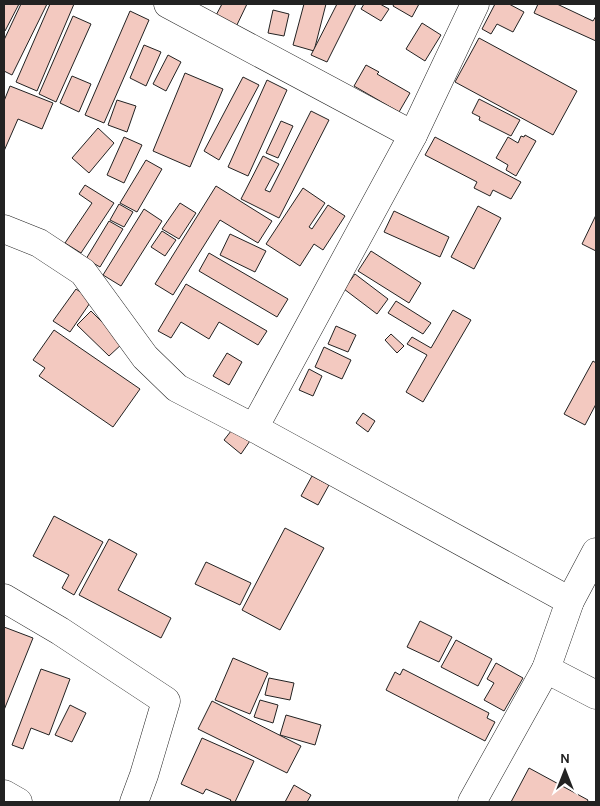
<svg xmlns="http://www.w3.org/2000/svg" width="600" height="806" font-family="Karla,sans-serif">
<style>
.building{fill:#f3c9c0;stroke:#222}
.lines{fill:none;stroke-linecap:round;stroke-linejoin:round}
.minor-casing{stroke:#222;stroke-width:29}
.minor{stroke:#fff;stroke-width:28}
</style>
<rect width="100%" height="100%" fill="#fff"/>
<g class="building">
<path d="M 4,4 L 19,4 L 5,31 L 4,30 Z"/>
<path d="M 21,4 L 47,4 L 12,75 L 4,71 L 4,40 Z"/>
<path d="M 50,4 L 74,4 L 37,91 L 16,82 Z"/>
<path d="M 222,4 L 247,4 L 234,31 L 213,21 Z"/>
<path d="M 304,4 L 326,4 L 314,51 L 293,45 Z"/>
<path d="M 337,4 L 356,4 L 327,62 L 311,55 Z"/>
<path d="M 364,4 L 380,4 L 389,9 L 381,21 L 361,9 Z"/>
<path d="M 394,4 L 419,4 L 412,17 L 393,6 Z"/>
<path d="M 495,4 L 509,4 L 524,12 L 513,32 L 497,24 L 491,34 L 482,29 Z"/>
<path d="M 538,4 L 557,4 L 593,21 L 596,16 L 596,41 L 534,13 Z"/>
<path d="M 273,10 L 289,14 L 284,36 L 268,33 Z"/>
<path d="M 130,11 L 149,20 L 104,123 L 85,115 Z"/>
<path d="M 73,16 L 91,24 L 56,102 L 39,94 Z"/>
<path d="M 422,23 L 441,35 L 425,61 L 406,49 Z"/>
<path d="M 479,38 L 577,91 L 553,135 L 455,82 Z"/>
<path d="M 144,45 L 161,52 L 146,86 L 130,78 Z"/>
<path d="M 168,55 L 181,62 L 166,91 L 153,84 Z"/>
<path d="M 366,65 L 379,72 L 377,74 L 410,93 L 399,112 L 354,86 Z"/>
<path d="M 185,73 L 223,89 L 190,167 L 153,151 Z"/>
<path d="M 72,76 L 91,84 L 79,112 L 60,103 Z"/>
<path d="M 243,77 L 259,85 L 219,160 L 204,151 Z"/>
<path d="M 267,80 L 287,90 L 248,176 L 228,167 Z"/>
<path d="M 10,86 L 53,103 L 42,129 L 18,119 L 4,151 L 4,101 Z"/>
<path d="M 479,99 L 520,120 L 511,136 L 479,120 L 480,117 L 472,113 Z"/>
<path d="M 117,100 L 136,106 L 127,132 L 108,125 Z"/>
<path d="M 311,111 L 329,120 L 279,218 L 241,199 L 263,156 L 279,164 L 265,190 L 270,192 Z"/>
<path d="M 281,121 L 293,126 L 278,158 L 266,153 Z"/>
<path d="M 98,128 L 114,143 L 89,173 L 72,158 Z"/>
<path d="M 525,135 L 536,141 L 516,176 L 506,170 L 508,165 L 496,158 L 508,137 L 518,143 L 521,136 L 524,137 Z"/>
<path d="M 124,137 L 142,145 L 124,183 L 107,175 Z"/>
<path d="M 435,137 L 521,182 L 511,199 L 493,190 L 490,196 L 474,188 L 477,182 L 425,155 Z"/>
<path d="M 146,160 L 162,169 L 137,212 L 120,203 Z"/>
<path d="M 85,185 L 114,203 L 81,253 L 65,243 L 92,203 L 79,194 Z"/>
<path d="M 216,186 L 272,221 L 258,243 L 220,220 L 173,295 L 155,284 Z"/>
<path d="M 303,188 L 325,203 L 309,227 L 312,229 L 328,205 L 345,216 L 323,250 L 314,244 L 300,266 L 266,244 Z"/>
<path d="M 180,203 L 196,213 L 179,239 L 162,229 Z"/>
<path d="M 119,204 L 133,212 L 124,227 L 110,220 Z"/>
<path d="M 478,206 L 501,218 L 474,269 L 451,257 Z"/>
<path d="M 144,209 L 162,221 L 121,286 L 103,275 Z"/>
<path d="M 394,211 L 449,237 L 440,257 L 384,232 Z"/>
<path d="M 596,215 L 596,251 L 582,244 Z"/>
<path d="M 109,221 L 123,229 L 100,267 L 86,259 Z"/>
<path d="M 162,231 L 176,240 L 165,256 L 151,247 Z"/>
<path d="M 230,234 L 266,251 L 255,272 L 220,255 Z"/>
<path d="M 371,251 L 421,283 L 409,303 L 358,271 Z"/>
<path d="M 209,253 L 288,299 L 277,317 L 199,271 Z"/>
<path d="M 355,274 L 388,299 L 377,314 L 344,289 Z"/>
<path d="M 186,284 L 267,331 L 258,345 L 219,322 L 209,339 L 181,322 L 171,338 L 158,331 Z"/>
<path d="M 76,289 L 92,300 L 70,332 L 53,321 Z"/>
<path d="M 396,301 L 431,323 L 423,334 L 388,313 Z"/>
<path d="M 453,310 L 471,320 L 423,402 L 406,392 L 427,355 L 407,344 L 412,337 L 431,348 Z"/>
<path d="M 91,311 L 123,343 L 109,356 L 77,325 Z"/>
<path d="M 336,326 L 356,335 L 348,352 L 328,344 Z"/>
<path d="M 54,330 L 140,389 L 113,427 L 39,376 L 45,368 L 33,360 Z"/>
<path d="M 391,334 L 404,346 L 397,353 L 385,340 Z"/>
<path d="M 324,347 L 351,360 L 342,379 L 315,367 Z"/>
<path d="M 227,353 L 242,362 L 229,385 L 213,376 Z"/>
<path d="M 593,361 L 596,363 L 596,404 L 585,425 L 564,414 Z"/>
<path d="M 309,369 L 322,376 L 313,396 L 299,390 Z"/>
<path d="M 363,413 L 375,421 L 368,432 L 356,423 Z"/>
<path d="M 235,426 L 252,438 L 241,454 L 224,440 Z"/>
<path d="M 312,476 L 329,485 L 318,505 L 301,496 Z"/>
<path d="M 54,516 L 103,542 L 74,595 L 62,588 L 69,575 L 33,556 Z"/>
<path d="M 285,528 L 324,548 L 280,630 L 242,610 Z"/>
<path d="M 109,539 L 137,554 L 118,590 L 171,618 L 161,638 L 79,595 Z"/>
<path d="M 206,562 L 251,583 L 240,605 L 195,584 Z"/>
<path d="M 420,621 L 452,637 L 439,662 L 407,647 Z"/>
<path d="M 4,627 L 33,638 L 4,710 Z"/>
<path d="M 456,640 L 492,659 L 478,686 L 441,667 Z"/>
<path d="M 233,658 L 268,673 L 250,714 L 215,700 Z"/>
<path d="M 496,663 L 523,678 L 504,711 L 484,700 L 494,683 L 487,679 Z"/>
<path d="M 41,669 L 70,679 L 49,735 L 31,728 L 23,749 L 12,745 Z"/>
<path d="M 403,669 L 489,713 L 487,718 L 495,722 L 485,741 L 386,690 L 395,672 L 400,675 Z"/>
<path d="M 269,678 L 294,683 L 290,700 L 265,695 Z"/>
<path d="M 260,700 L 278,705 L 273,723 L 254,717 Z"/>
<path d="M 212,701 L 301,746 L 287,773 L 198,729 Z"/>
<path d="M 70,705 L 86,713 L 72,742 L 55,735 Z"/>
<path d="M 286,715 L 321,725 L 315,745 L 280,735 Z"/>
<path d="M 202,738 L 254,761 L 235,802 L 230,801 L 231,800 L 206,789 L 203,794 L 181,784 Z"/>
<path d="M 529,768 L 588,800 L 587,802 L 511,802 Z"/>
<path d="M 294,785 L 311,795 L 307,802 L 285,802 Z"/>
</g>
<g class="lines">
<defs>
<g id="minor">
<path d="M 168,4 L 413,135"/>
<path d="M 4,229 L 39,243 L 83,272 L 145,357 L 177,388 L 254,428 L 570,601"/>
<path d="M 254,428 L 413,135 L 475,4"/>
<path d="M 4,598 L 60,631 L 166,701 L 144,775 L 134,802"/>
<path d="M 546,669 L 596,695"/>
<path d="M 4,794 L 18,802"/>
<path d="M 472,802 L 546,669 L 570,601 L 596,552"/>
</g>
</defs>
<use href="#minor" class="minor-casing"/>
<use href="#minor" class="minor"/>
</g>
<rect width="600" height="806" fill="none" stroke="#222222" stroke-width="10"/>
<g transform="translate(565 771)" stroke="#ffffff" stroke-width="4" paint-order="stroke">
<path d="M0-4L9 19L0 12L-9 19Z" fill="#222222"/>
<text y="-8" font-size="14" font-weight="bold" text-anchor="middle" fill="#222222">N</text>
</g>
</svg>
